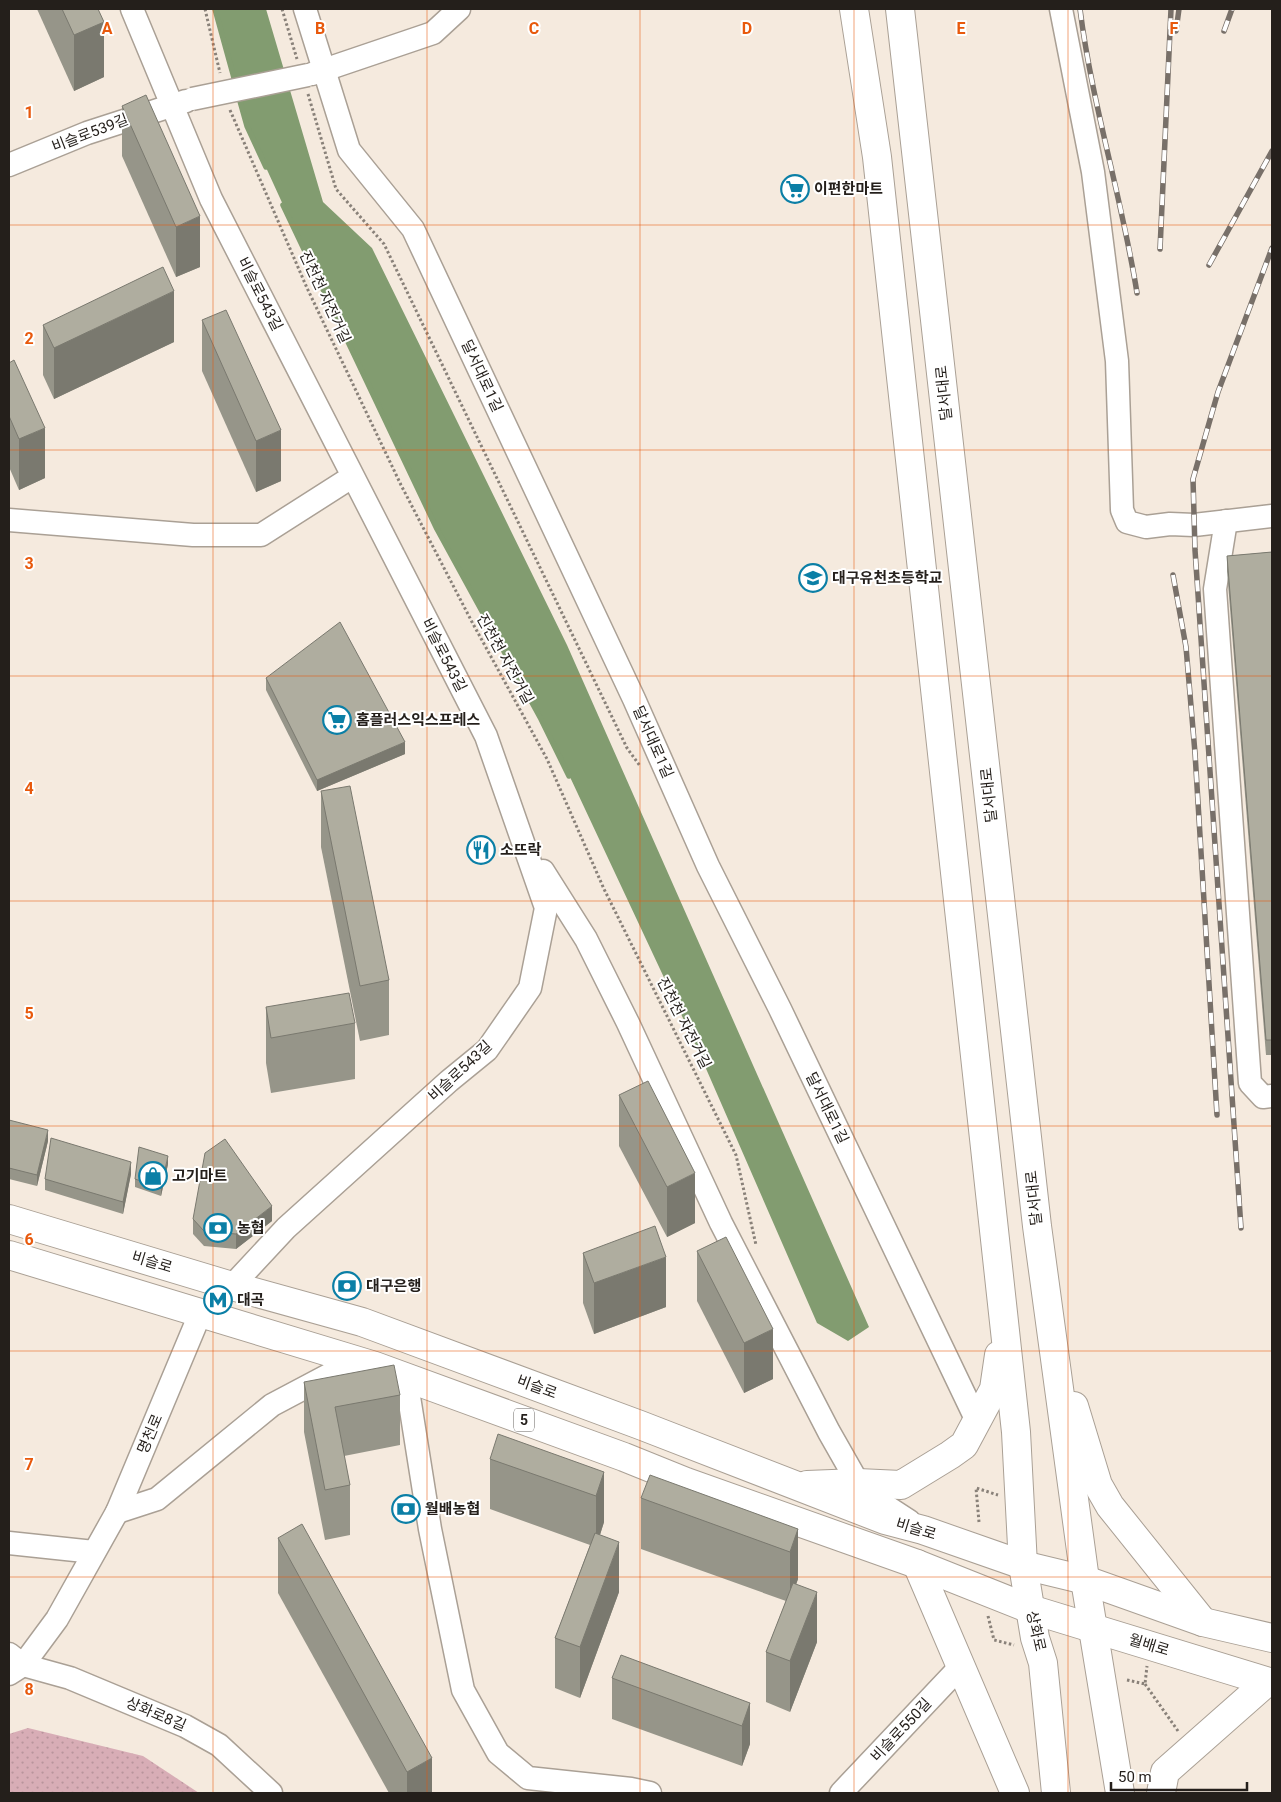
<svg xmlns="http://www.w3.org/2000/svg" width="1281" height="1802" font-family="Roboto,'Noto Sans KR',sans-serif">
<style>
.park{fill:url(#park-dots)}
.water{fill:#829c70}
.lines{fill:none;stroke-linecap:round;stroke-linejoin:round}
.stream{stroke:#829c70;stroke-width:5.5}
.minor-casing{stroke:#aaa095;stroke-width:25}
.major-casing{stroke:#aaa095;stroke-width:30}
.path{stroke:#898179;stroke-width:3;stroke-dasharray:2.5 2.5;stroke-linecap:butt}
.minor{stroke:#fff;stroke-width:22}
.major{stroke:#fff;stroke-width:28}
.rail-casing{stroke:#787069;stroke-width:5.5}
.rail{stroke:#fff;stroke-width:4;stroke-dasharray:11;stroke-linecap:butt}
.minor-bridge-casing{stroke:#aaa095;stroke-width:25;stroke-linecap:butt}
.minor-bridge{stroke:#fff;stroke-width:22}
.wall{fill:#969589}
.shaded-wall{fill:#7a796f}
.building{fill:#afad9f;stroke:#7a796f}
.grid{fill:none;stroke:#e8590c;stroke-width:1;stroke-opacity:0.55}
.labels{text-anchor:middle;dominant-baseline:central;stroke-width:4;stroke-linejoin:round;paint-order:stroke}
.shield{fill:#fff;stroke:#66625f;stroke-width:1}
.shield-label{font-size:14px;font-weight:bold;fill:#241f1b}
.street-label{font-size:15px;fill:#241f1b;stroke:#fff}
.poi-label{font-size:15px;font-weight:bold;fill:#241f1b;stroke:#fff;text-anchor:start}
.grid-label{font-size:16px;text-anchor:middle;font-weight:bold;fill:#e8590c;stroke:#fff;stroke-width:4;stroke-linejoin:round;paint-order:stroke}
</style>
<defs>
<pattern id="park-dots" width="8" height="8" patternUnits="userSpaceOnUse" patternTransform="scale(1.25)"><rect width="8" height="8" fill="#d8adb6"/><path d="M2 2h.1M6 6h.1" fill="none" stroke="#b9949c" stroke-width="1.8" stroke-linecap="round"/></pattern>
</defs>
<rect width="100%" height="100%" fill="#f5eade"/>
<path class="park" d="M 28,1728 L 143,1756 L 199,1793 L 9,1793 L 9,1734 Z"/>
<path class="water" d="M 215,9 L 266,9 L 323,202 L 372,248 L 567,645 L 869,1327 L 848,1341 L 817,1323 L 697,1048 L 570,777 L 541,719 L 437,529 L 343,336 L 247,126 Z"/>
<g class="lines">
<g class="stream">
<path d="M 215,9 L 236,85"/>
<path d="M 238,94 L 247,126 L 266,167"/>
<path d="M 283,205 L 437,529 L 541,719 L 569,776"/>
</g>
<defs>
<g id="minor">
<path d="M 132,9 L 211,199 L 486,736 L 546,908 L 530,988 L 487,1050 L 449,1081 L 286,1228 L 232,1286"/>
<path d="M 305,9 L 349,150 L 413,229 L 634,699 L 708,866 L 780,1009 L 977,1421"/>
<path d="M 1061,9 L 1093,172 L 1117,361 L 1122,510 L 1127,522 L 1146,527 L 1170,524 L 1194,525 L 1272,516"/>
<path d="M 312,74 L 433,33 L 459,9"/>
<path d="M 9,165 L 87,133 L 186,101"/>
<path d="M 9,520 L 193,535 L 261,535 L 344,482"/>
<path d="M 1226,521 L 1215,589 L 1250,1083 L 1263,1097 L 1272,1096"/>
<path d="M 543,871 L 586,939 L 628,1023 L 721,1223 L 829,1432 L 858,1483 L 869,1495 L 909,1521"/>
<path d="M 406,1378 L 430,1529 L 463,1690 L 498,1753 L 528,1778 L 631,1789 L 650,1793"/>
<path d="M 117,1512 L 157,1499 L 272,1405 L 357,1360"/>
<path d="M 9,1543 L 94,1552"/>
<path d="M 9,1654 L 23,1665 L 70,1678 L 185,1726 L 219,1745 L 271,1793"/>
<path d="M 9,1674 L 23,1665 L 57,1619 L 117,1512 L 200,1314"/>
<path d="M 841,1793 L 961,1666"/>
</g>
<g id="major">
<path d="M 854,9 L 877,157 L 1016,1432 L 1023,1565 L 1035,1638 L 1043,1663 L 1056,1793"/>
<path d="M 900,9 L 1037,1226 L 1085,1580 L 1120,1793"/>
<path d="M 9,1219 L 232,1286 L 362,1322 L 640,1425 L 885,1520 L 923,1530 L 1023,1565 L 1085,1580 L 1203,1622 L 1272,1638"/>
<path d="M 9,1255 L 375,1366 L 624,1457 L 686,1482 L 917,1564 L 1030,1609 L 1272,1683"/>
<path d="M 1074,1406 L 1098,1485 L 1110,1506 L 1203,1622"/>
<path d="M 807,1485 L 858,1483 L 901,1485 L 950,1455 L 964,1445 L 994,1389 L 999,1355"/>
<path d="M 917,1564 L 1015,1793"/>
<path d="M 1161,1793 L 1165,1772 L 1267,1682"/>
</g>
</defs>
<use href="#minor" class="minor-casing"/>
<use href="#major" class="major-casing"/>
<g class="path">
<path d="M 205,9 L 220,73"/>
<path d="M 282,9 L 297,59"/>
<path d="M 308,94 L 336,189 L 384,244 L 627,748 L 640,766"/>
<path d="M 230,110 L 307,288 L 401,485 L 472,622 L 547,759 L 604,889 L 736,1155 L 756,1245"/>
<path d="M 979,1522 L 976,1488 L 998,1495"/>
<path d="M 988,1616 L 994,1640 L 1014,1645"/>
<path d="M 1127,1680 L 1145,1684 L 1147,1666"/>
<path d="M 1145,1684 L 1178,1731"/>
</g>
<use href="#minor" class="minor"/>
<use href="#major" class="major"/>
<defs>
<g id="rail">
<path d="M 1080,9 C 1092,105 1122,198 1137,293"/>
<path d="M 1176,31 L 1179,9"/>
<path d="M 1224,31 L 1232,9"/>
<path d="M 1160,249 L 1171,9"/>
<path d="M 1209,265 L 1272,151"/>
<path d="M 1173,575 L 1186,647 L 1195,753 L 1217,1115"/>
<path d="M 1241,1228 L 1195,550 L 1193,479 L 1218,392 L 1272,248"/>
</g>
</defs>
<use href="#rail" class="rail-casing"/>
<use href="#rail" class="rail"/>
<defs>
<path id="minor-bridge" d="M 192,99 L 308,75"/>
</defs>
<use href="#minor-bridge" class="minor-bridge-casing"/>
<use href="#minor-bridge" class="minor-bridge"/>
</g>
<g class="wall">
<path d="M 37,9 L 98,9 L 104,77 L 74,91 Z"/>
<path d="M 122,106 L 200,267 L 176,277 L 122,156 Z"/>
<path d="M 202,320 L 281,481 L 256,492 L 202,371 Z"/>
<path d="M 43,325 L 174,342 L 54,399 L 43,375 Z"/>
<path d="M 9,363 L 45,478 L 19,490 L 9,467 Z"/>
<path d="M 1272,552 L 1272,1055 L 1266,1055 L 1227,571 L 1227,556 Z"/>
<path d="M 266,678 L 405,754 L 317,791 L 266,690 Z"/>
<path d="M 321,791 L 389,980 L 389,1035 L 360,1041 L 321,847 Z"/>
<path d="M 266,1007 L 355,1023 L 355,1079 L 271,1093 L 266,1063 Z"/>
<path d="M 619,1095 L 695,1223 L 667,1237 L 619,1146 Z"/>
<path d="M 9,1120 L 48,1141 L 37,1186 L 9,1179 Z"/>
<path d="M 168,1164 L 161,1196 L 135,1187 L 135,1179 Z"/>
<path d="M 131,1174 L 123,1214 L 45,1190 L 45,1179 Z"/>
<path d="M 193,1219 L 272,1221 L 236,1249 L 204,1246 L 193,1234 Z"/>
<path d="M 697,1251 L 773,1379 L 744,1393 L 697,1301 Z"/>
<path d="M 583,1253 L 666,1307 L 594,1334 L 583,1303 Z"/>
<path d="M 304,1382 L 400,1395 L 400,1445 L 344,1456 L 350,1485 L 350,1535 L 325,1540 L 304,1432 Z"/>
<path d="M 490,1459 L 604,1472 L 604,1522 L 600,1535 L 619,1592 L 580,1698 L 555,1688 L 555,1638 L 590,1545 L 490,1509 Z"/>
<path d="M 641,1498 L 798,1529 L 798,1579 L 796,1584 L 817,1642 L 790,1712 L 766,1702 L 766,1652 L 786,1601 L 641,1549 Z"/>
<path d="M 278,1538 L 432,1793 L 389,1793 L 278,1593 Z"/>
<path d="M 612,1678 L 750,1703 L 750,1744 L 742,1766 L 612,1719 Z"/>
</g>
<g class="shaded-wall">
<path d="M 104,22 L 104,77 L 74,91 L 74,35 Z"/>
<path d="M 200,216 L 200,267 L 176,277 L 176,227 Z"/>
<path d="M 174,291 L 174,342 L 54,399 L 54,348 Z"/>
<path d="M 45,428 L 45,478 L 19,490 L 19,439 Z"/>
<path d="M 281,430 L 281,481 L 256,492 L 256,441 Z"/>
<path d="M 405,742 L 405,754 L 317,791 L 317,780 Z"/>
<path d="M 48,1130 L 48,1141 L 37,1186 L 37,1175 Z"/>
<path d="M 168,1156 L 168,1164 L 161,1196 L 161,1188 Z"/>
<path d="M 131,1162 L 131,1174 L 123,1214 L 123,1202 Z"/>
<path d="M 695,1173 L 695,1223 L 667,1237 L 667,1187 Z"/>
<path d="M 272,1206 L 272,1221 L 236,1249 L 236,1234 Z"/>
<path d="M 666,1257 L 666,1307 L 594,1334 L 594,1283 Z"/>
<path d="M 773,1329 L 773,1379 L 744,1393 L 744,1343 Z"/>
<path d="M 604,1472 L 604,1522 L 596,1547 L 596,1496 Z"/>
<path d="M 798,1529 L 798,1579 L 790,1602 L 790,1552 Z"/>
<path d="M 619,1542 L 619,1592 L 580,1698 L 580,1647 Z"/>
<path d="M 817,1592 L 817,1642 L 790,1712 L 790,1661 Z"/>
<path d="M 750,1703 L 750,1744 L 742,1766 L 742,1726 Z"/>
<path d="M 432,1758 L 432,1793 L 407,1793 L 407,1772 Z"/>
</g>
<g class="building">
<path d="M 62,9 L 98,9 L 104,22 L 74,35 Z"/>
<path d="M 146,95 L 200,216 L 176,227 L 122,106 Z"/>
<path d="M 163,267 L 174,291 L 54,348 L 43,325 Z"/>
<path d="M 226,310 L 281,430 L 256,441 L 202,320 Z"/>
<path d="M 14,360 L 45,428 L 19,439 L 9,416 L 9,363 Z"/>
<path d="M 1272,552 L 1272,1040 L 1266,1040 L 1227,556 Z"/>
<path d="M 340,622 L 405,742 L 317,780 L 266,678 Z"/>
<path d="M 350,786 L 389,980 L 360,986 L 321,791 Z"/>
<path d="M 349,993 L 355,1023 L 271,1038 L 266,1007 Z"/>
<path d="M 648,1081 L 695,1173 L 667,1187 L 619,1095 Z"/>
<path d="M 9,1120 L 48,1130 L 37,1175 L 9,1168 Z"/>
<path d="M 51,1138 L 131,1162 L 123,1202 L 45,1179 Z"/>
<path d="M 225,1139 L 272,1206 L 236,1234 L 204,1231 L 193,1219 L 205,1153 Z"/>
<path d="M 139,1147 L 168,1156 L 161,1188 L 135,1179 Z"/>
<path d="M 655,1226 L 666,1257 L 594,1283 L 583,1253 Z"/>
<path d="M 726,1237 L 773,1329 L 744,1343 L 697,1251 Z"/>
<path d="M 394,1365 L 400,1395 L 335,1407 L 350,1485 L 325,1490 L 304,1382 Z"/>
<path d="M 498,1434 L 604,1472 L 596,1496 L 490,1459 Z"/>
<path d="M 650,1475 L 798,1529 L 790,1552 L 641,1498 Z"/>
<path d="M 302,1524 L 432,1758 L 407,1772 L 278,1538 Z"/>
<path d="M 595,1533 L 619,1542 L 580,1647 L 555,1638 Z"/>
<path d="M 793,1583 L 817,1592 L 790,1661 L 766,1652 Z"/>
<path d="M 621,1655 L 750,1703 L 742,1726 L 612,1678 Z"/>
</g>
<path class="grid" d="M 213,9 L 213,1793M 427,9 L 427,1793M 640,9 L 640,1793M 854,9 L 854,1793M 1068,9 L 1068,1793M 9,225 L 1272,225M 9,450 L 1272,450M 9,676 L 1272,676M 9,901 L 1272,901M 9,1126 L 1272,1126M 9,1351 L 1272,1351M 9,1577 L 1272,1577"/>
<defs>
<symbol id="supermarket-ring" viewBox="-11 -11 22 22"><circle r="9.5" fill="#fff" stroke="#0b7fa6" stroke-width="1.5"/><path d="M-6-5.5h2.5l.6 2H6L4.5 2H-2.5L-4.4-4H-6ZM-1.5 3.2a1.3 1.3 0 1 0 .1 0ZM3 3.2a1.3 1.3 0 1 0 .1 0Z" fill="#0b7fa6"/></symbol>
<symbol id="school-ring" viewBox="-11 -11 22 22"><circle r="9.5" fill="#fff" stroke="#0b7fa6" stroke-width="1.5"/><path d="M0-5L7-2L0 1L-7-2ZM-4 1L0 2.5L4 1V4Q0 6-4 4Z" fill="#0b7fa6"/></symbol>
<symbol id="restaurant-ring" viewBox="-11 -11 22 22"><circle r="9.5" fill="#fff" stroke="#0b7fa6" stroke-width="1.5"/><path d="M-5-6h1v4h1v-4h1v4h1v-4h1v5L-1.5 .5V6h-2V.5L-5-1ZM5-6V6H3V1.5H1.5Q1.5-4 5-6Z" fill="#0b7fa6"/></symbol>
<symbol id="shop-ring" viewBox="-11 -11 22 22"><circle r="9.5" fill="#fff" stroke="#0b7fa6" stroke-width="1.5"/><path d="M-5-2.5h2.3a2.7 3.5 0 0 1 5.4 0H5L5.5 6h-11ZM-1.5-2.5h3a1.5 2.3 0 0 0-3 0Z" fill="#0b7fa6"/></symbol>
<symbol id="bank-ring" viewBox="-11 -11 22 22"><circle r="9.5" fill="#fff" stroke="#0b7fa6" stroke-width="1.5"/><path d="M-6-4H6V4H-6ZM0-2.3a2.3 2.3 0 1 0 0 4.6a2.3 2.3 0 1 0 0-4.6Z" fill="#0b7fa6"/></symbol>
<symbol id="metro-ring" viewBox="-11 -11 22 22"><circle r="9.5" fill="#fff" stroke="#0b7fa6" stroke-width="1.5"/><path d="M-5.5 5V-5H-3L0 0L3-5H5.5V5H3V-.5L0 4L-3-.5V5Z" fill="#0b7fa6"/></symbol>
</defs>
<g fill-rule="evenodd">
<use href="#supermarket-ring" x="779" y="173" width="32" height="32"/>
<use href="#school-ring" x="797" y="562" width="32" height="32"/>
<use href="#supermarket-ring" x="321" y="704" width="32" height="32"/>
<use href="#restaurant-ring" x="465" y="834" width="32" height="32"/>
<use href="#shop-ring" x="137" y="1160" width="32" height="32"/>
<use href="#bank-ring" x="202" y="1212" width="32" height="32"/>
<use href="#bank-ring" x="331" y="1270" width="32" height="32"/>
<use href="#metro-ring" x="202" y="1284" width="32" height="32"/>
<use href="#bank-ring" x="390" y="1493" width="32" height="32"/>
</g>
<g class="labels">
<rect class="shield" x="514" y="1408.5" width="20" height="23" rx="4"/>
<g class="shield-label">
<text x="524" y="1420">5</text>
</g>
<g class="street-label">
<text transform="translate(90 133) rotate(-21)">비슬로539길</text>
<text transform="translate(260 294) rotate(63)">비슬로543길</text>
<text transform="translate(325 297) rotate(65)">진천천 자전거길</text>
<text transform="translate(482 376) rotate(65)">달서대로1길</text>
<text transform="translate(944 393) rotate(-96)">달서대로</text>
<text transform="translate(444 655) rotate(63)">비슬로543길</text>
<text transform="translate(505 659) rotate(61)">진천천 자전거길</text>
<text transform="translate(653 742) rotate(66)">달서대로1길</text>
<text transform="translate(989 795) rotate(-96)">달서대로</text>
<text transform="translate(684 1023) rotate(63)">진천천 자전거길</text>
<text transform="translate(460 1071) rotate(-43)">비슬로543길</text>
<text transform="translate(827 1108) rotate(64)">달서대로1길</text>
<text transform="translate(1034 1198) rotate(-96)">달서대로</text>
<text transform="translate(152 1262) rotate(17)">비슬로</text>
<text transform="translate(537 1387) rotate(20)">비슬로</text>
<text transform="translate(150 1434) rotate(-67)">명천로</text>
<text transform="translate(916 1529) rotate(17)">비슬로</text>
<text transform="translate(1036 1631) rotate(77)">상화로</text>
<text transform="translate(1149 1645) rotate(17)">월배로</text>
<text transform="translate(156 1714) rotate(23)">상화로8길</text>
<text transform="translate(901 1730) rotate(-47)">비슬로550길</text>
</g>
<g class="poi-label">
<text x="814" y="189">이편한마트</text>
<text x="832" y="578">대구유천초등학교</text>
<text x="356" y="720">홈플러스익스프레스</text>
<text x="500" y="850">소뜨락</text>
<text x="172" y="1176">고기마트</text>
<text x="237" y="1228">농협</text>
<text x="366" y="1286">대구은행</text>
<text x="237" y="1300">대곡</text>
<text x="425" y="1509">월배농협</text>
</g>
</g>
<g class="grid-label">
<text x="107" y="34">A</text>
<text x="320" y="34">B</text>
<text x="534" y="34">C</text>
<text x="747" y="34">D</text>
<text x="961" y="34">E</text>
<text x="1174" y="34">F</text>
<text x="29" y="118">1</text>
<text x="29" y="344">2</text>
<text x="29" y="569">3</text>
<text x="29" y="794">4</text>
<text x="29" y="1019">5</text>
<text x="29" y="1245">6</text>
<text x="29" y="1470">7</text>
<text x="29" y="1695">8</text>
</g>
<rect width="1281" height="1802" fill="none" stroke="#241f1b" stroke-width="20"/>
<path d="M1111 1782v8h136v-8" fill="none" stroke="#241f1b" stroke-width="2.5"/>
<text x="1118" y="1782" font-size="15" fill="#241f1b" stroke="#ffffff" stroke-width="4" paint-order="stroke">50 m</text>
</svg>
